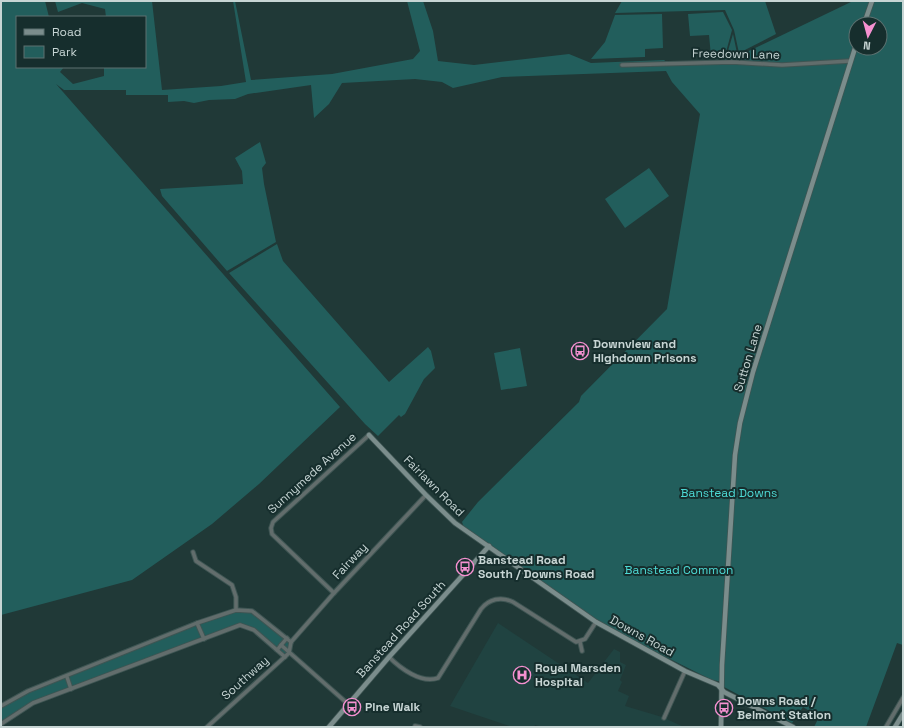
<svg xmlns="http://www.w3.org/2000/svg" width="904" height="728" font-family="'Space Grotesk',sans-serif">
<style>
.built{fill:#204341}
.green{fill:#225e5c;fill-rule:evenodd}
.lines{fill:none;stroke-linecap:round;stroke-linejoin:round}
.street-casing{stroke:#3e5553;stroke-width:5.5}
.secondary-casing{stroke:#3e5553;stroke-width:6}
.street{stroke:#626d6c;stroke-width:3.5}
.secondary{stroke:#7b8d8c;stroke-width:4.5}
.labels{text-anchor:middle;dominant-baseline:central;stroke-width:4;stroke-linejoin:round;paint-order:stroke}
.street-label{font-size:12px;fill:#c7d5d4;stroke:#162e2d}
.poi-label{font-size:12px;font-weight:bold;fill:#c7d5d4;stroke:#162e2d;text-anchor:start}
.park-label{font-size:12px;fill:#4edad5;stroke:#162e2d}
</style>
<rect width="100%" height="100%" fill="#203937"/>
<path class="built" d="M 498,623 L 588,683 L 614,649 L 620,652 L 620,662 L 626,665 L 620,680 L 622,682 L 618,691 L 629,696 L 625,706 L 662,717 L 684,727 L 542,727 L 535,725 L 534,727 L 512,727 L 450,706 Z"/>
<g class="green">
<path d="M 1,1 L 45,1 L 49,17 L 17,17 L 17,67 L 64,67 L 60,72 L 73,84 L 104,76 L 104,67 L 145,67 L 145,17 L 106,17 L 105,9 L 82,3 L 58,12 L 55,1 L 152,1 L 162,90 L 221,86 L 246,82 L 233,1 L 235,1 L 251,80 L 332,74 L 413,59 L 420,51 L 407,1 L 423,1 L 433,31 L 438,61 L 474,65 L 569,54 L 591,63 L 664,60 L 668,63 L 726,62 L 853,1 L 903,1 L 903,645 L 897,643 L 866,727 L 814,727 L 819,717 L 803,707 L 792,723 L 724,687 L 724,682 L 712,680 L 596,622 L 465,530 L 462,522 L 478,502 L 579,402 L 581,396 L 667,309 L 700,114 L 672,82 L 666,71 L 502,77 L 453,88 L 442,82 L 415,79 L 342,83 L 329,104 L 314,118 L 311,85 L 248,94 L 235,99 L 209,100 L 194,103 L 184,101 L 168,102 L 168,95 L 126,95 L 126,90 L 64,90 L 56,84 L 340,407 L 259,484 L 212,524 L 132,580 L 1,615 ZM 856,24 L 880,24 L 880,48 L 856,48 Z"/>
<path d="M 622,1 L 765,1 L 776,34 L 739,53 L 734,30 L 725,10 L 615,13 Z"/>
<path d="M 723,12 L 732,30 L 726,52 L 711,56 L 709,35 L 690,36 L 688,14 Z"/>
<path d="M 662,14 L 663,48 L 645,49 L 645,57 L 591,59 L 605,42 L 615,15 Z"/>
<path d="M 733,34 L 737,53 L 727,60 L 711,58 L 727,54 Z"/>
<path d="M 260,142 L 266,163 L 262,168 L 264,184 L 276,242 L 227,271 L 162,196 L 160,189 L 243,184 L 242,171 L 235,158 Z"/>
<path d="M 649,168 L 669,196 L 625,228 L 605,199 Z"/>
<path d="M 277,244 L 283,261 L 389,382 L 428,347 L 431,351 L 435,368 L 424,379 L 405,414 L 401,417 L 399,415 L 378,436 L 365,424 L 229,273 Z"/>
<path d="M 520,348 L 527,386 L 501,390 L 494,353 Z"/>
<path d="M 236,610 L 252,611 L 291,642 L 289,653 L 285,657 L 254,630 L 240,625 L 33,703 L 1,724 L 1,706 L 28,691 L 197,623 Z"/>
</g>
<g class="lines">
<defs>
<g id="street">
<path d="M 622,65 L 732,62 L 782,65 L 850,61"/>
<path d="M 193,552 L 196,561 L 232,585 L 236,597 L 236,610"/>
<path d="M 334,593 L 272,534 L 271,528 L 273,522 L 369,435"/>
<path d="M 197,623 L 204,639"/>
<path d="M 291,642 L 334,593 L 426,495"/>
<path d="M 580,642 L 582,651"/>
<path d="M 281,645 L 348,704"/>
<path d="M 277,650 L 287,638"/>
<path d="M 389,657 C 400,668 421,684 438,678 L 481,609 C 489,599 501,596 513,602 L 576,642 L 585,639 L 596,622"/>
<path d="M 67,677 L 71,689"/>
<path d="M 1,706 L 28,691 L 197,623 L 236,610 L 252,611 L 291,642"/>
<path d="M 664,718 L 685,671"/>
<path d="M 1,724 L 33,703 L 240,625 L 254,630 L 285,657"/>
<path d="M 415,726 L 420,727"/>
<path d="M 207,727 L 289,653 L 291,642"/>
<path d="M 886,727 L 903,698"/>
</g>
<g id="secondary">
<path d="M 864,24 L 872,1"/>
<path d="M 369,435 L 426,495 L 455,523 L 596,622 L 685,671 L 718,685 L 724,692 L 793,727"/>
<path d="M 329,727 L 389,657 L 489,546"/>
<path d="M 721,727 L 722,665 L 735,455 L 740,423 L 753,372 L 856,45"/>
<path d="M 895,727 L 903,714"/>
</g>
</defs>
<use href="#street" class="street-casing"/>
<use href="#secondary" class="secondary-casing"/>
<use href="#street" class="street"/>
<use href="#secondary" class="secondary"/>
</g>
<defs>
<symbol id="bus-ring" viewBox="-11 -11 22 22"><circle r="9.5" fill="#162e2d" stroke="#f591d1" stroke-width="1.5"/><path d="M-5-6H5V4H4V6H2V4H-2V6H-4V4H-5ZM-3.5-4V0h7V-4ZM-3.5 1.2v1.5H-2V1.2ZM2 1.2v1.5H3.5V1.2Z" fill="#f591d1"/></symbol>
<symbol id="hospital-ring" viewBox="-11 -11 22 22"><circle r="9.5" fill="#162e2d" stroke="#f591d1" stroke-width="1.5"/><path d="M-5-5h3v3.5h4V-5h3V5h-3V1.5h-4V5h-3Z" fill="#f591d1"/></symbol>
</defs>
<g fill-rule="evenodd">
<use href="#bus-ring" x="570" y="341" width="20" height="20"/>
<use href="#bus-ring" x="455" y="557" width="20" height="20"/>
<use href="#hospital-ring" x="512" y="665" width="20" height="20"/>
<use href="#bus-ring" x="342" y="697" width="20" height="20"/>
<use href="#bus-ring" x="714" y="698" width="20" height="20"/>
</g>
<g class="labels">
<g class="street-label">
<text transform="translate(736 54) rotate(1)">Freedown Lane</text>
<text transform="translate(748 358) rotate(-73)">Sutton Lane</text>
<text transform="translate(312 473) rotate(-42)">Sunnymede Avenue</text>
<text transform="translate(434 486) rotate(45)">Fairlawn Road</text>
<text transform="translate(350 561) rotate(-47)">Fairway</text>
<text transform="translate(401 629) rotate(-48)">Banstead Road South</text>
<text transform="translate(642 636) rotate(29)">Downs Road</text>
<text transform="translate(245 678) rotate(-42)">Southway</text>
</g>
<g class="poi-label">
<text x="593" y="344">Downview and<tspan x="593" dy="14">Highdown Prisons</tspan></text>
<text x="478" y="560">Banstead Road<tspan x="478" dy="14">South / Downs Road</tspan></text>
<text x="535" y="668">Royal Marsden<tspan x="535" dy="14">Hospital</tspan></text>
<text x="737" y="701">Downs Road /<tspan x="737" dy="14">Belmont Station</tspan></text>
<text x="365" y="707">Pine Walk</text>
</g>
<g class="park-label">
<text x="729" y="493">Banstead Downs</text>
<text x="679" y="570">Banstead Common</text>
</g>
</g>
<rect width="904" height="728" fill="none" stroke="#c7d5d4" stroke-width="4"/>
<rect x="16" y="16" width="130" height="52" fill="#162e2d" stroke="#5d7170"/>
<rect x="24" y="29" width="20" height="6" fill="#7b8d8c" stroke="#5d7170"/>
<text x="52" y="36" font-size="12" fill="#c7d5d4">Road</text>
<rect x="24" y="46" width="20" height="12" fill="#225e5c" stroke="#5d7170"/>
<text x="52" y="56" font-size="12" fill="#c7d5d4">Park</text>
<g transform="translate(868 36) rotate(186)"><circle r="19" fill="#162e2d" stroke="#5d7170"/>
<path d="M0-3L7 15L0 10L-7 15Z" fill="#f591d1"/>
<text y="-6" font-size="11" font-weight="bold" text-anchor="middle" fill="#c7d5d4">N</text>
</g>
</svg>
